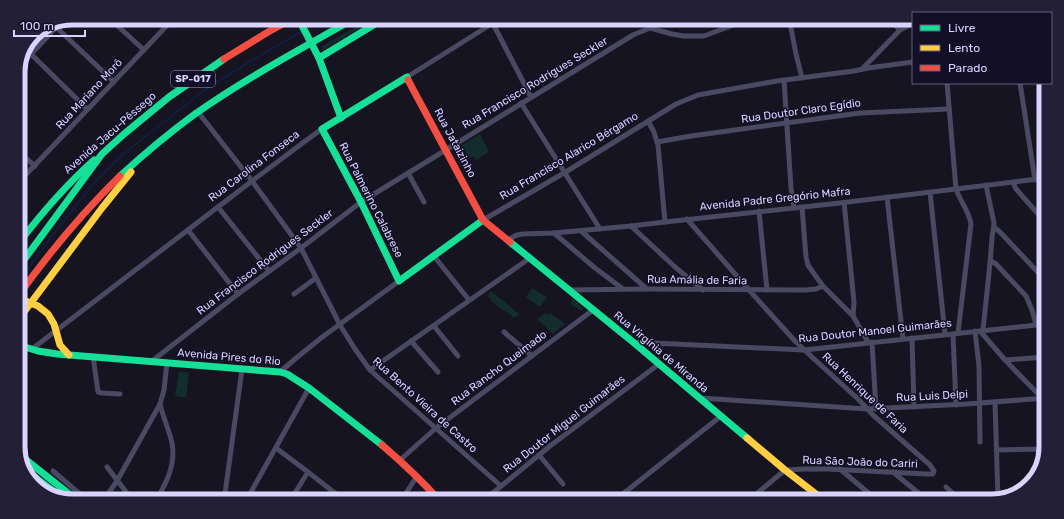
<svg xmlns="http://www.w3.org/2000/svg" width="1064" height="519" font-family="Rubik,sans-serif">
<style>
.green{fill:#132c2d}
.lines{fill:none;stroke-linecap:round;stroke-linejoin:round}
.stream{stroke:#0d2144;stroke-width:1.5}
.street{stroke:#4a4962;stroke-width:5}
.fast{stroke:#16e098;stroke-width:7}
.slow{stroke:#ffcf43;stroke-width:7}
.jam{stroke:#f24e42;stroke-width:7}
.labels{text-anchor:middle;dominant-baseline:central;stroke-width:3;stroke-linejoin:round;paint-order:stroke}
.shield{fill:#130f26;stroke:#9e99be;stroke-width:1}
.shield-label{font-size:10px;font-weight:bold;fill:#d9d4ff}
.street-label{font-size:11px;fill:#d9d4ff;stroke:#130f26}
.rim{fill:none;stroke:#d9d4ff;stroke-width:5}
</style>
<rect width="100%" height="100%" fill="#161421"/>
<g class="green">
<path d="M 372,18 L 376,18 L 323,50 L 322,46 Z"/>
<path d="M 480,134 L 489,152 L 476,160 L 474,156 L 470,158 L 468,154 L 467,155 L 462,145 Z"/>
<path d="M 532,288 L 547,297 L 540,307 L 526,297 Z"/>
<path d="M 491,291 L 519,314 L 514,318 L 505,310 L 504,311 L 490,300 L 491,298 L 487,296 Z"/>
<path d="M 573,299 L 580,305 L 583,310 L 581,311 L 570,303 Z"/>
<path d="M 545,313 L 548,315 L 550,313 L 565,324 L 553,334 L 537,319 Z"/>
<path d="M 179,371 L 189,373 L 186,398 L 175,396 Z"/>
</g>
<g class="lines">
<g class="stream">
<path d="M 306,27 L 322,18"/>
<path d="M 18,283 L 49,240 L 93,184 L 122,155 L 206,89 L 246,64 L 302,31"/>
</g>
<g class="street">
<path d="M 109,18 L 144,50"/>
<path d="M 490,18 L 531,97"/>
<path d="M 789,18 L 796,54 L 802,78"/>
<path d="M 888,18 L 900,30"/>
<path d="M 56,27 L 114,82"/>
<path d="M 29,45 L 35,50"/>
<path d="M 31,54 L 87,109"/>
<path d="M 19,67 L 61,22"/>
<path d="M 862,69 L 900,30 L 913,23"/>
<path d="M 407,77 L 501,18"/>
<path d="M 784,80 L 791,188 L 794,208"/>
<path d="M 947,83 L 956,189 C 960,201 969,211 971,224 L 958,333"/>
<path d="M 1020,83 L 1035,180"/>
<path d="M 521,103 L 600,229"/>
<path d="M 198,112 L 252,181 L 301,248 L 340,325 L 355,349 L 370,370 L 501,486"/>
<path d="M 648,121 L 654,132 L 658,145 L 665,222"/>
<path d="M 657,142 L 691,136 L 860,113 L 949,109"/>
<path d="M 18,151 L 35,166"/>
<path d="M 408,173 L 424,202"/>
<path d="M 1013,182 L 1016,189 L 1046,223"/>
<path d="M 18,183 L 174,18"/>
<path d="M 930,192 L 945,334"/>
<path d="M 887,197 L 903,339"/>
<path d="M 844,202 L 854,302 L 853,316"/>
<path d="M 218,207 L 269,271"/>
<path d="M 802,207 L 806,257 L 808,265 L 812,271 L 823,286 L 853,316 L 868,342"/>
<path d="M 759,211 L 767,290"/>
<path d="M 687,219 L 749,290 L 795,341 L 813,358 L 858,399 L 874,416 L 930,465 L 934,471 L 933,474 L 926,474 L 828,469 L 804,469 L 785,470 L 748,501"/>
<path d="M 483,220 L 564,173 L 676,104 L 698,95 L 777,81 L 854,71 L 868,68 L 913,62"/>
<path d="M 631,226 L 675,267 L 703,290"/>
<path d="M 994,227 L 1000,232 L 1046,281"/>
<path d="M 188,230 L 238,294"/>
<path d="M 581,231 L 647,289"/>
<path d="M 554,233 L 595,268 L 623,289"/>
<path d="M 507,240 L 517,235 L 523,234 L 554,233 L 631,226 L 665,222 L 840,203 L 1046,178"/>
<path d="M 433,255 L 469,300"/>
<path d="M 991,261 L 996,264 L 1026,296 L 1032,310 L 1036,324"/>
<path d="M 569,290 L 647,289 L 805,290 L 816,289 L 823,286"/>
<path d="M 294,294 L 316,278"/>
<path d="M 434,326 L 458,356"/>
<path d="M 983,330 C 986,300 990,269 992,238 C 992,233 994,228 994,223 L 986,185"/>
<path d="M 975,331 L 979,366 L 980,442"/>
<path d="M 980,331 L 1005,360 L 1042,398"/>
<path d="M 504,332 L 532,356"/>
<path d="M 953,334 L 956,405"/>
<path d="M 912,338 L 914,407"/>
<path d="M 411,341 L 438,372"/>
<path d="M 633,342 L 804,350 L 1046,324"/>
<path d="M 872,342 L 876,409"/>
<path d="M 32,349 L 252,181 L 308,139 L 322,129"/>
<path d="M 93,356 L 98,392 L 102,393 L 120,394"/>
<path d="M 1005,360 L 1046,357"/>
<path d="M 152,361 L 238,294 L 301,248 L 361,202 L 633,35 L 650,28 L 672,34 L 684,36 L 704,36 L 752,18"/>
<path d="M 370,370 L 530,258"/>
<path d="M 280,372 L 295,359 L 321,338 L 399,281"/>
<path d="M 700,398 L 867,409 L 967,404 L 1046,398"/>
<path d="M 995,402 L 998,499"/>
<path d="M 276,448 L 308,472 L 345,501"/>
<path d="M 996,450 L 1046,449"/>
<path d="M 539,455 L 563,484"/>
<path d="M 400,460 L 436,428 L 593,310"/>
<path d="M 107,467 L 133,501"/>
<path d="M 840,469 L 878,501"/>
<path d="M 53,471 L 88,501"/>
<path d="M 893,472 L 928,501"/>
<path d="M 946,487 L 955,495 L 954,500 L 948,501"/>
<path d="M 103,501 L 117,481 L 160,404 L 164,390 L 167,362"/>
<path d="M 155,501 C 166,485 176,463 172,443 C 169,430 163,417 160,404"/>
<path d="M 224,501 L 242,369"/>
<path d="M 246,501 L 309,388"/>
<path d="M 290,501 L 308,472"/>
<path d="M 401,501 L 417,476"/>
<path d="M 483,501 L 550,446 L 659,364"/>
<path d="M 614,501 L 721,416"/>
<path d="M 804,501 L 813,492"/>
</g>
<g class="fast">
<path d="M 298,18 L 319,58 L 341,118"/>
<path d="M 319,58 L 385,18"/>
<path d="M 408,80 L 407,77 L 322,129 L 361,202 L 399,281 L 483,220"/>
<path d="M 120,176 C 144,154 169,133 195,114 C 246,78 301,49 355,18"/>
<path d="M 510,242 L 633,342 L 747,438"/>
<path d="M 18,244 C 41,214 66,185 94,160"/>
<path d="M 18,268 L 102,154 L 124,134 L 169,97 L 224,59"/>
<path d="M 18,345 L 38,351 L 57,354 L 280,372 L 287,374 L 309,388 L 382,445"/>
<path d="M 20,455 L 78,501"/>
<path d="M 24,469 L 64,499"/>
<path d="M 47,495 L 48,496"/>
</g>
<g class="slow">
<path d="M 18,298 L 38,306 L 48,314 L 54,324 L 60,345 L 69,355"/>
<path d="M 18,320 L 102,208 L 131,172"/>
<path d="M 747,438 L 785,470 L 825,501"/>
</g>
<g class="jam">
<path d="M 224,59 L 268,32 L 294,18"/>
<path d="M 408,80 L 483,220 L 510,242"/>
<path d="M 18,296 C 49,253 82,213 120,176"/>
<path d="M 382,445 C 403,463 422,481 440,501"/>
</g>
</g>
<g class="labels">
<rect class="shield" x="171" y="71" width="44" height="16" rx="3"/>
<g class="shield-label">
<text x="193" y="79">SP-017</text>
</g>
<g class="street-label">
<text transform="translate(535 83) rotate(-31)">Rua Francisco Rodrigues Seckler</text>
<text transform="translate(89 94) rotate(-47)">Rua Mariano Morô</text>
<text transform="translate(801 111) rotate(-8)">Rua Doutor Claro Egídio</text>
<text transform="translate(110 133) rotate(-41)">Avenida Jacu-Pêssego</text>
<text transform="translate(455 143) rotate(62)">Rua Jataizinho</text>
<text transform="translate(569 156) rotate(-31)">Rua Francisco Alarico Bérgamo</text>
<text transform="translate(254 166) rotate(-37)">Rua Carolina Fonseca</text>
<text transform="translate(775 199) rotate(-6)">Avenida Padre Gregório Mafra</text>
<text transform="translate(371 200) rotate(63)">Rua Palmerino Calabrese</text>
<text transform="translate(265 262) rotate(-37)">Rua Francisco Rodrigues Seckler</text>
<text transform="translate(697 280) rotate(1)">Rua Amália de Faria</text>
<text transform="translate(875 331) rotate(-6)">Rua Doutor Manoel Guimarães</text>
<text transform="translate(661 352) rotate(40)">Rua Virgínia de Miranda</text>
<text transform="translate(229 357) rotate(5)">Avenida Pires do Rio</text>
<text transform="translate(499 368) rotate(-37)">Rua Rancho Queimado</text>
<text transform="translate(865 393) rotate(43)">Rua Henrique de Faria</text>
<text transform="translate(932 396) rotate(-3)">Rua Luis Delpi</text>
<text transform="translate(425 405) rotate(42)">Rua Bento Vieira de Castro</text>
<text transform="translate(564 424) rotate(-38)">Rua Doutor Miguel Guimarães</text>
<text transform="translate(860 462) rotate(2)">Rua São João do Cariri</text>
</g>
</g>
<path d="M0 0H1064V519H0ZM72 25H992A47 47 0 0 1 1039 72V447A47 47 0 0 1 992 494H72A47 47 0 0 1 25 447V72A47 47 0 0 1 72 25Z" fill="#231f37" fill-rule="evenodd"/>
<path class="rim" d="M72 25H992A47 47 0 0 1 1039 72V447A47 47 0 0 1 992 494H72A47 47 0 0 1 25 447V72A47 47 0 0 1 72 25Z"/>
<rect x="912" y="12" width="140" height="72" fill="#130f26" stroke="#625e7d"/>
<rect x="920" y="25" width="20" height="6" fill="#16e098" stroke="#625e7d"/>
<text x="948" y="32" font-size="12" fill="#d9d4ff">Livre</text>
<rect x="920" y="45" width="20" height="6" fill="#ffcf43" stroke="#625e7d"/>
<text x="948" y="52" font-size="12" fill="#d9d4ff">Lento</text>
<rect x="920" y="65" width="20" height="6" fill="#f24e42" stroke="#625e7d"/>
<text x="948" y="72" font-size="12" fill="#d9d4ff">Parado</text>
<path d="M14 30v6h71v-6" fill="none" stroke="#d9d4ff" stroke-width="2"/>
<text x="20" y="30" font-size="12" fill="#d9d4ff" stroke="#130f26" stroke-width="3" paint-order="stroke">100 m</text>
</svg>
